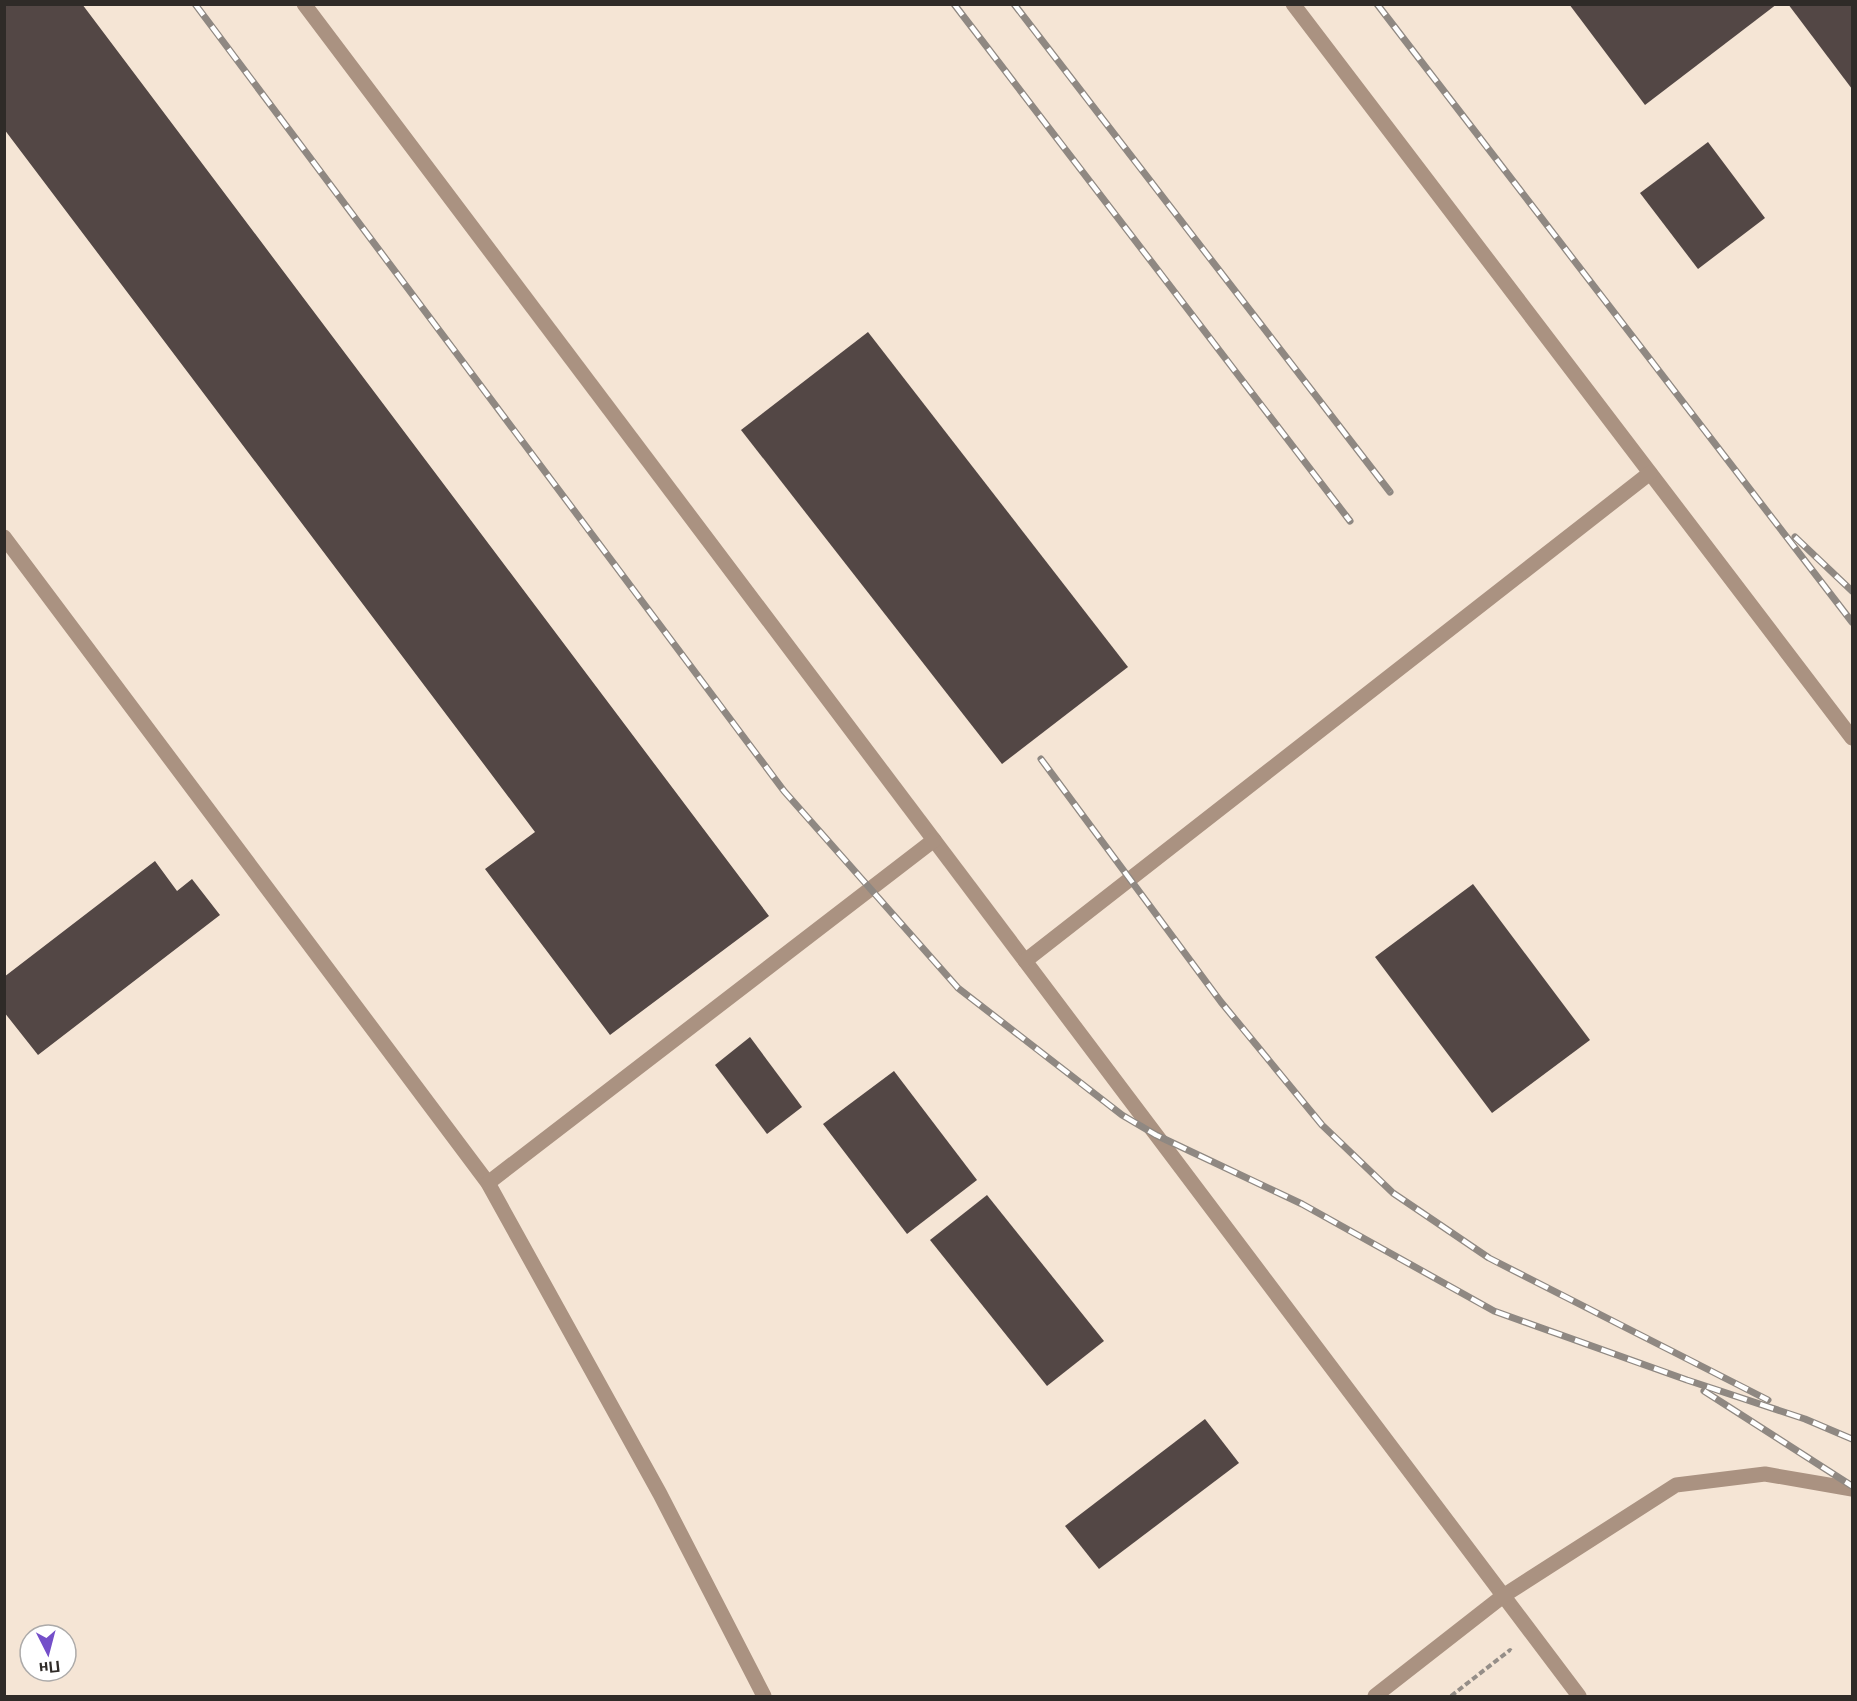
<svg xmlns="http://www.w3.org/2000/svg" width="1857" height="1701" font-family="Helvetica,sans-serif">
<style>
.built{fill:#f5e5d5;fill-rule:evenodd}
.building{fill:#534745}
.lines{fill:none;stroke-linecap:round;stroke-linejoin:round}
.path{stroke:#958e88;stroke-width:4;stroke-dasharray:6 3;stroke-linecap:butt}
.service{stroke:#aa9281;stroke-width:15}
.rail-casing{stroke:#8f8882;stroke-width:7}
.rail{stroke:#fff;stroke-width:4.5;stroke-dasharray:14;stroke-linecap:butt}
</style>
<rect width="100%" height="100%" fill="#fcf1e8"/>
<path class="built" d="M 5,5 L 1852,5 L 1852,1696 L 5,1696 ZM 30,1635 L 66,1635 L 66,1671 L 30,1671 Z"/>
<g class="building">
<path d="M 4,4 L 82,4 L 769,916 L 610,1035 L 485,869 L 535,832 L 4,129 Z"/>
<path d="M 1569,4 L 1777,4 L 1645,105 Z"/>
<path d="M 1788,4 L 1852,4 L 1852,89 Z"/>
<path d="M 1708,142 L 1765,218 L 1698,269 L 1640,193 Z"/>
<path d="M 868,332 L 1128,667 L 1002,764 L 741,430 Z"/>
<path d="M 155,861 L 177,891 L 192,879 L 220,915 L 38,1055 L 4,1012 L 4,977 Z"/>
<path d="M 1473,884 L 1590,1040 L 1492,1113 L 1375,957 Z"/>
<path d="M 750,1037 L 802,1107 L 767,1134 L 715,1065 Z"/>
<path d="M 894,1071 L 977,1180 L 907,1234 L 823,1124 Z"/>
<path d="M 987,1195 L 1104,1341 L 1047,1386 L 930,1240 Z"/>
<path d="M 1205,1419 L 1239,1463 L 1099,1569 L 1065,1526 Z"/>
</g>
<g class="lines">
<path class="path" d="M 1451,1696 L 1510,1650 L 1511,1651"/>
<g class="service">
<path d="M 304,4 L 1579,1696"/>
<path d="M 1293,4 L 1852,738"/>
<path d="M 4,537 L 488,1183 L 660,1494 L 764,1696"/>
<path d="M 1025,961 L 1650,473"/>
<path d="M 488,1183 L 934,840"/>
<path d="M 1375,1696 L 1503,1596 L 1676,1485 L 1765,1474 L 1852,1489"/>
</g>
<defs>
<g id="rail">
<path d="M 195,4 L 784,791 L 958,988 L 1122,1115 L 1156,1135 L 1302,1204 L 1494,1311 L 1687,1380 L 1805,1419 L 1852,1439"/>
<path d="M 954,4 L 1350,521"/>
<path d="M 1014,4 L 1390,492"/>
<path d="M 1377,4 L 1852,622"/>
<path d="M 1795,537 L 1852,591"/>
<path d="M 1041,759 L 1221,1002 L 1322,1125 L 1393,1193 L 1489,1258 L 1768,1400"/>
<path d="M 1704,1391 L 1852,1486"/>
</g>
</defs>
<use href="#rail" class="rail-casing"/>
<use href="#rail" class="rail"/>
</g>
<rect width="1857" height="1701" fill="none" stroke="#2f2b28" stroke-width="12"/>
<g transform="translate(48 1653) rotate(174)"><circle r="28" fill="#ffffff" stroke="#acaaa9" stroke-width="1.5"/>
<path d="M0-4.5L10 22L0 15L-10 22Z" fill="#744fc9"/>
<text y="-9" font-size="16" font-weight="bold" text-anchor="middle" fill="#2f2b28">Пн</text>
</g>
</svg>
